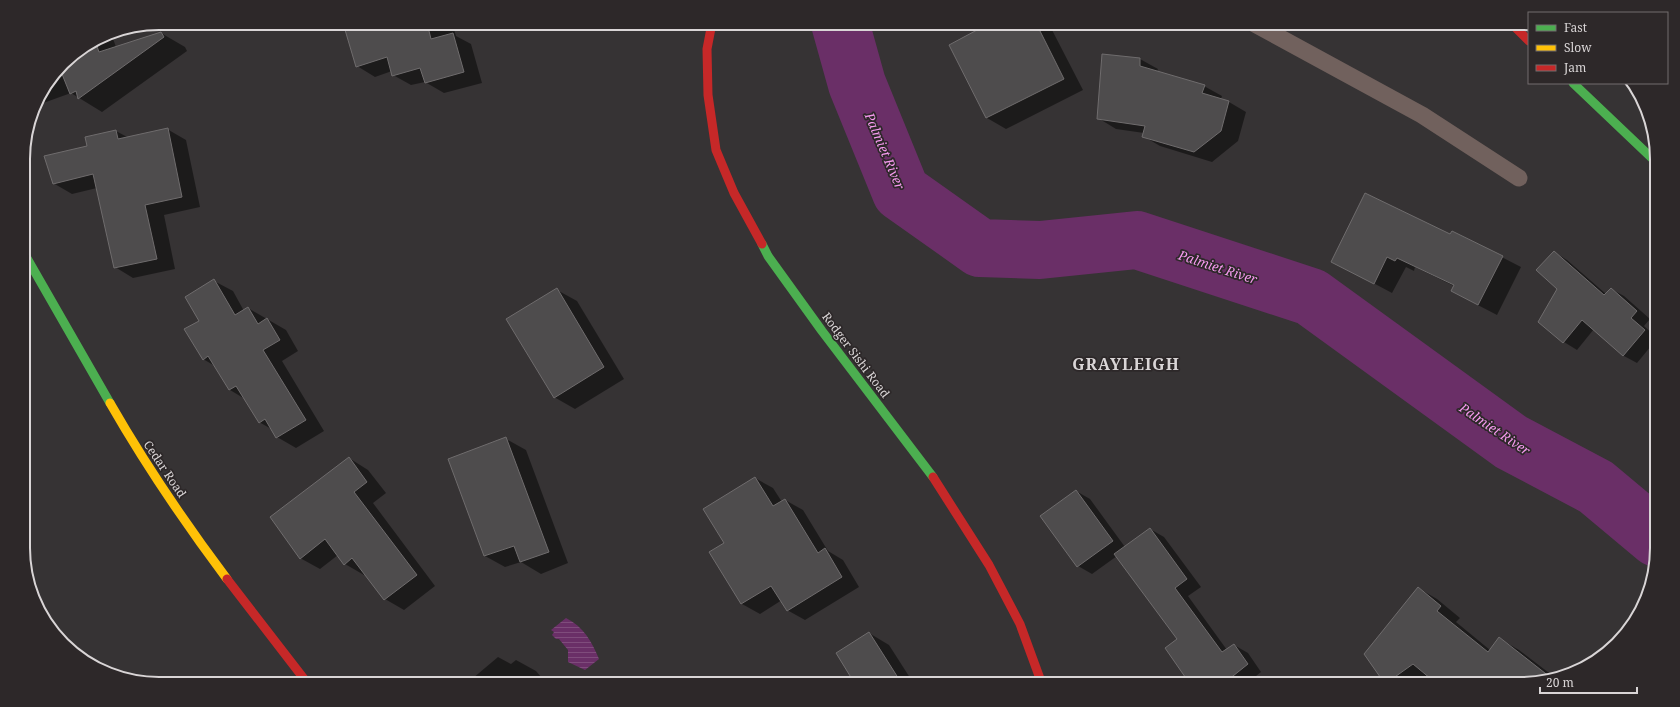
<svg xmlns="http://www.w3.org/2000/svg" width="1680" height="707" font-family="'Noto Serif',serif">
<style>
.water{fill:url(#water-rules)}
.shadow{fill:#0007}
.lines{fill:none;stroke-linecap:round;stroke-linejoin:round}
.river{stroke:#6a2f67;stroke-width:58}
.building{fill:#4e4c4d;stroke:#6f6c6d}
.lane{stroke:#71615d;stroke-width:17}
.fast{stroke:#4caf50;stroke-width:9}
.slow{stroke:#ffc107;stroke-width:9}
.jam{stroke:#c62828;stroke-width:9}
.labels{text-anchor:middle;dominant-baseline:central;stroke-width:3.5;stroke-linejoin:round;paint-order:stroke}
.street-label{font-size:12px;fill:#d9d5d6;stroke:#2d2829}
.water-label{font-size:13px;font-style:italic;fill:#f69aef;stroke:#2d2829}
.district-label{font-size:16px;font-weight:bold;letter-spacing:1px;fill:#d9d5d6;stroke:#2d2829}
.rim{fill:none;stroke:#d9d5d6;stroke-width:2}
</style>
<defs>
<pattern id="water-rules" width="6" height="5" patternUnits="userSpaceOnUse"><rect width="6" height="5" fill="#6a2f67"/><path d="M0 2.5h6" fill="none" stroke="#7f4c7c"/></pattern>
</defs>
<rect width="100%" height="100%" fill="#363334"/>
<path class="water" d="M 566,618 C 584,627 592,642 599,659 L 585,670 L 568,662 L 568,650 L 559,639 L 556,639 L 552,635 L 554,632 L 551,630 Z"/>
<g class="shadow">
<path d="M 344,23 L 452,23 L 456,36 L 471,44 L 482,83 L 444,93 L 425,82 L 411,85 L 393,75 L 392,71 L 375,77 L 357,66 Z"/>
<path d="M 974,23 L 1043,23 L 1051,28 L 1083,90 L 1006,129 L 987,118 L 950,45 L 978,31 Z"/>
<path d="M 107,33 L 111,33 L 116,47 L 161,33 L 185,47 L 187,51 L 102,112 L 71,93 L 35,106 L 37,99 L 69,57 Z"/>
<path d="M 1103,55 L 1140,59 L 1158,69 L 1157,72 L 1204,86 L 1222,96 L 1221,99 L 1229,102 L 1246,112 L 1238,141 L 1212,162 L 1160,146 L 1143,136 L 1144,133 L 1116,129 L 1098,118 Z"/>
<path d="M 167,129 L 186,140 L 200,207 L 164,215 L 175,269 L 133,278 L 115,267 L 97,188 L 72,194 L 53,183 L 88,146 L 86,137 L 116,131 L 129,138 Z"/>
<path d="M 1453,232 L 1521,267 L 1497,315 L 1470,301 L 1454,286 L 1415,267 L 1414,271 L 1406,267 L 1392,293 L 1332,261 L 1451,235 Z"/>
<path d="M 1554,252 L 1567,260 L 1606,294 L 1611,289 L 1624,296 L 1650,319 L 1644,326 L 1656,337 L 1656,340 L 1637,363 L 1624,356 L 1594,329 L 1577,350 L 1564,342 Z"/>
<path d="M 214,281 L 233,291 L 244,311 L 248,308 L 286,330 L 298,351 L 282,361 L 324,431 L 296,448 L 277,437 L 273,430 L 259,422 L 245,399 L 230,390 L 215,366 L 203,359 L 201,321 Z"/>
<path d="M 557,290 L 577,301 L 624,379 L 575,409 L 554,397 Z"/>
<path d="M 506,439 L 526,450 L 568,563 L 541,574 L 521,562 L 505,567 L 485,556 L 449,459 Z"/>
<path d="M 349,458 L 368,470 L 386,493 L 373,503 L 435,586 L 404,610 L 385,599 L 366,574 L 364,575 L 345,564 L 338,555 L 320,569 L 300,558 Z"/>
<path d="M 755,478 L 773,488 L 782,502 L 785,500 L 803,510 L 828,551 L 843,560 L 859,587 L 805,620 L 787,610 L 782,600 L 760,614 L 742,604 L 710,552 L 725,543 Z"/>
<path d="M 1076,491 L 1090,499 L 1125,547 L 1150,529 L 1164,537 L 1201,587 L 1188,596 L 1227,650 L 1234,645 L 1248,653 L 1261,672 L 1246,684 L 1192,684 L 1179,639 L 1117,556 L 1092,574 L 1078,566 Z"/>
<path d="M 1418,588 L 1437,599 L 1460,618 L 1456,622 L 1490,650 L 1500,639 L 1519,650 L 1553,676 L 1529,684 L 1430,677 L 1420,684 L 1385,683 Z"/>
<path d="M 869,633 L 889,645 L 914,684 L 857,684 Z"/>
<path d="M 498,657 L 511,664 L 516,660 L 536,671 L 547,684 L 466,684 Z"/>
<path d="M 121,672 L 133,679 L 118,676 Z"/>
</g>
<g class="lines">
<path class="river" d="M 840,23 L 857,84 L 901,192 L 980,248 L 1040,250 L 1137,240 L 1311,297 L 1511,442 L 1596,487 L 1657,538"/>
</g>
<g class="building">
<path d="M 343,23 L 427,23 L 431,39 L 453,33 L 464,72 L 425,83 L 420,68 L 392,76 L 387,57 L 356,67 Z"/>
<path d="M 973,23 L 1036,23 L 1064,79 L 986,118 L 949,45 L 977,30 Z"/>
<path d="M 161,32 L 164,37 L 78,99 L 76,91 L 70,94 L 60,69 L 69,57 L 95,41 L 99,52 Z"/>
<path d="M 1102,54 L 1140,58 L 1140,66 L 1205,85 L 1202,93 L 1229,101 L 1221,131 L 1194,152 L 1142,137 L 1145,126 L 1097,119 Z"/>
<path d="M 168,128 L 182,197 L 145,205 L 157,259 L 114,268 L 93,174 L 53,184 L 44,156 L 87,146 L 85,137 L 116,130 L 118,139 Z"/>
<path d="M 1365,193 L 1450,234 L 1452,231 L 1503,256 L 1478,305 L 1451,291 L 1454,285 L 1397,258 L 1395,261 L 1387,257 L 1374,284 L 1331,262 Z"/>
<path d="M 1554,251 L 1604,295 L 1611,288 L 1637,311 L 1631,318 L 1645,330 L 1623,356 L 1582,320 L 1563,343 L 1538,322 L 1557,289 L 1536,270 Z"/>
<path d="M 214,279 L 235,315 L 248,307 L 258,324 L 267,318 L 280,340 L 263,350 L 306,420 L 276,438 L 265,419 L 259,423 L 236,386 L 229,390 L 208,356 L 203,360 L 184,329 L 199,321 L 185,297 Z"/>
<path d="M 557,288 L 604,367 L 554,398 L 506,319 Z"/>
<path d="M 506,437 L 549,552 L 520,562 L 514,546 L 484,556 L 448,459 Z"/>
<path d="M 349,457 L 367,482 L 354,492 L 417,575 L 384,600 L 352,558 L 344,565 L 325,539 L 300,559 L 270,517 Z"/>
<path d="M 755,477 L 773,506 L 785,499 L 818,553 L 825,548 L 842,577 L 787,611 L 771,586 L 741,604 L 709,552 L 724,543 L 703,509 Z"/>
<path d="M 1076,490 L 1113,541 L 1077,567 L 1040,516 Z"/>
<path d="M 1150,528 L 1187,579 L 1175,588 L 1222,652 L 1234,644 L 1248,664 L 1223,684 L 1190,684 L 1165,648 L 1177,639 L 1114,554 Z"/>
<path d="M 1418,587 L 1441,606 L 1437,611 L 1488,652 L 1499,637 L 1550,677 L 1529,684 L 1437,684 L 1413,664 L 1385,684 L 1364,654 Z"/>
<path d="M 869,632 L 902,684 L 855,684 L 836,653 Z"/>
</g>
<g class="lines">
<path class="lane" d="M 1253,23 L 1422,115 L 1519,178"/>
<g class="fast">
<path d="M 1573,83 L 1656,162"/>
<path d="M 762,244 L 768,256 L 822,331 L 933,477"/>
<path d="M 24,253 L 110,403"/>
</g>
<path class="slow" d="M 110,403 C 145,464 185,523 227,579"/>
<g class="jam">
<path d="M 712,23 L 707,49 L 708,95 L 716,150 L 734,193 L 762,244"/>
<path d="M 1511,23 L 1529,41"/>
<path d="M 933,477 L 989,565 L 1020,624 L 1042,684"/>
<path d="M 227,579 L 308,684"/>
</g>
</g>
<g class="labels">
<g class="street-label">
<text transform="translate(856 355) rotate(53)">Rodger Sishi Road</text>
<text transform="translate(165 469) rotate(56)">Cedar Road</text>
</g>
<g class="water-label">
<text transform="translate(885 151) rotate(67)">Palmiet River</text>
<text transform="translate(1218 267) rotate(18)">Palmiet River</text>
<text transform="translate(1495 429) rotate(34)">Palmiet River</text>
</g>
<g class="district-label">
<text x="1126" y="364">GRAYLEIGH</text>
</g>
</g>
<path d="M0 0H1680V707H0ZM159 30H1521A129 129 0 0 1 1650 159V548A129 129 0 0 1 1521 677H159A129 129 0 0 1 30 548V159A129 129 0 0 1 159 30Z" fill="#2d2829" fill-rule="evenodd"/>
<path class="rim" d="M159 30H1521A129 129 0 0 1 1650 159V548A129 129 0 0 1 1521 677H159A129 129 0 0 1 30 548V159A129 129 0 0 1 159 30Z"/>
<rect x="1528" y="12" width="140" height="72" fill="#2d2829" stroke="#726d6e"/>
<rect x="1536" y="25" width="20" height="6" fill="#4caf50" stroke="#726d6e"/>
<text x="1564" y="32" font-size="12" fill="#d9d5d6">Fast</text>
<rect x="1536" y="45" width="20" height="6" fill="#ffc107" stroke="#726d6e"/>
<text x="1564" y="52" font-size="12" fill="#d9d5d6">Slow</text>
<rect x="1536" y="65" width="20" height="6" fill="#c62828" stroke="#726d6e"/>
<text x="1564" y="72" font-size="12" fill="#d9d5d6">Jam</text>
<path d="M1540 687v6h97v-6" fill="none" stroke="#d9d5d6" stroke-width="2"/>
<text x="1546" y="687" font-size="12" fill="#d9d5d6" stroke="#2d2829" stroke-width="3" paint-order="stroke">20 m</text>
</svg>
